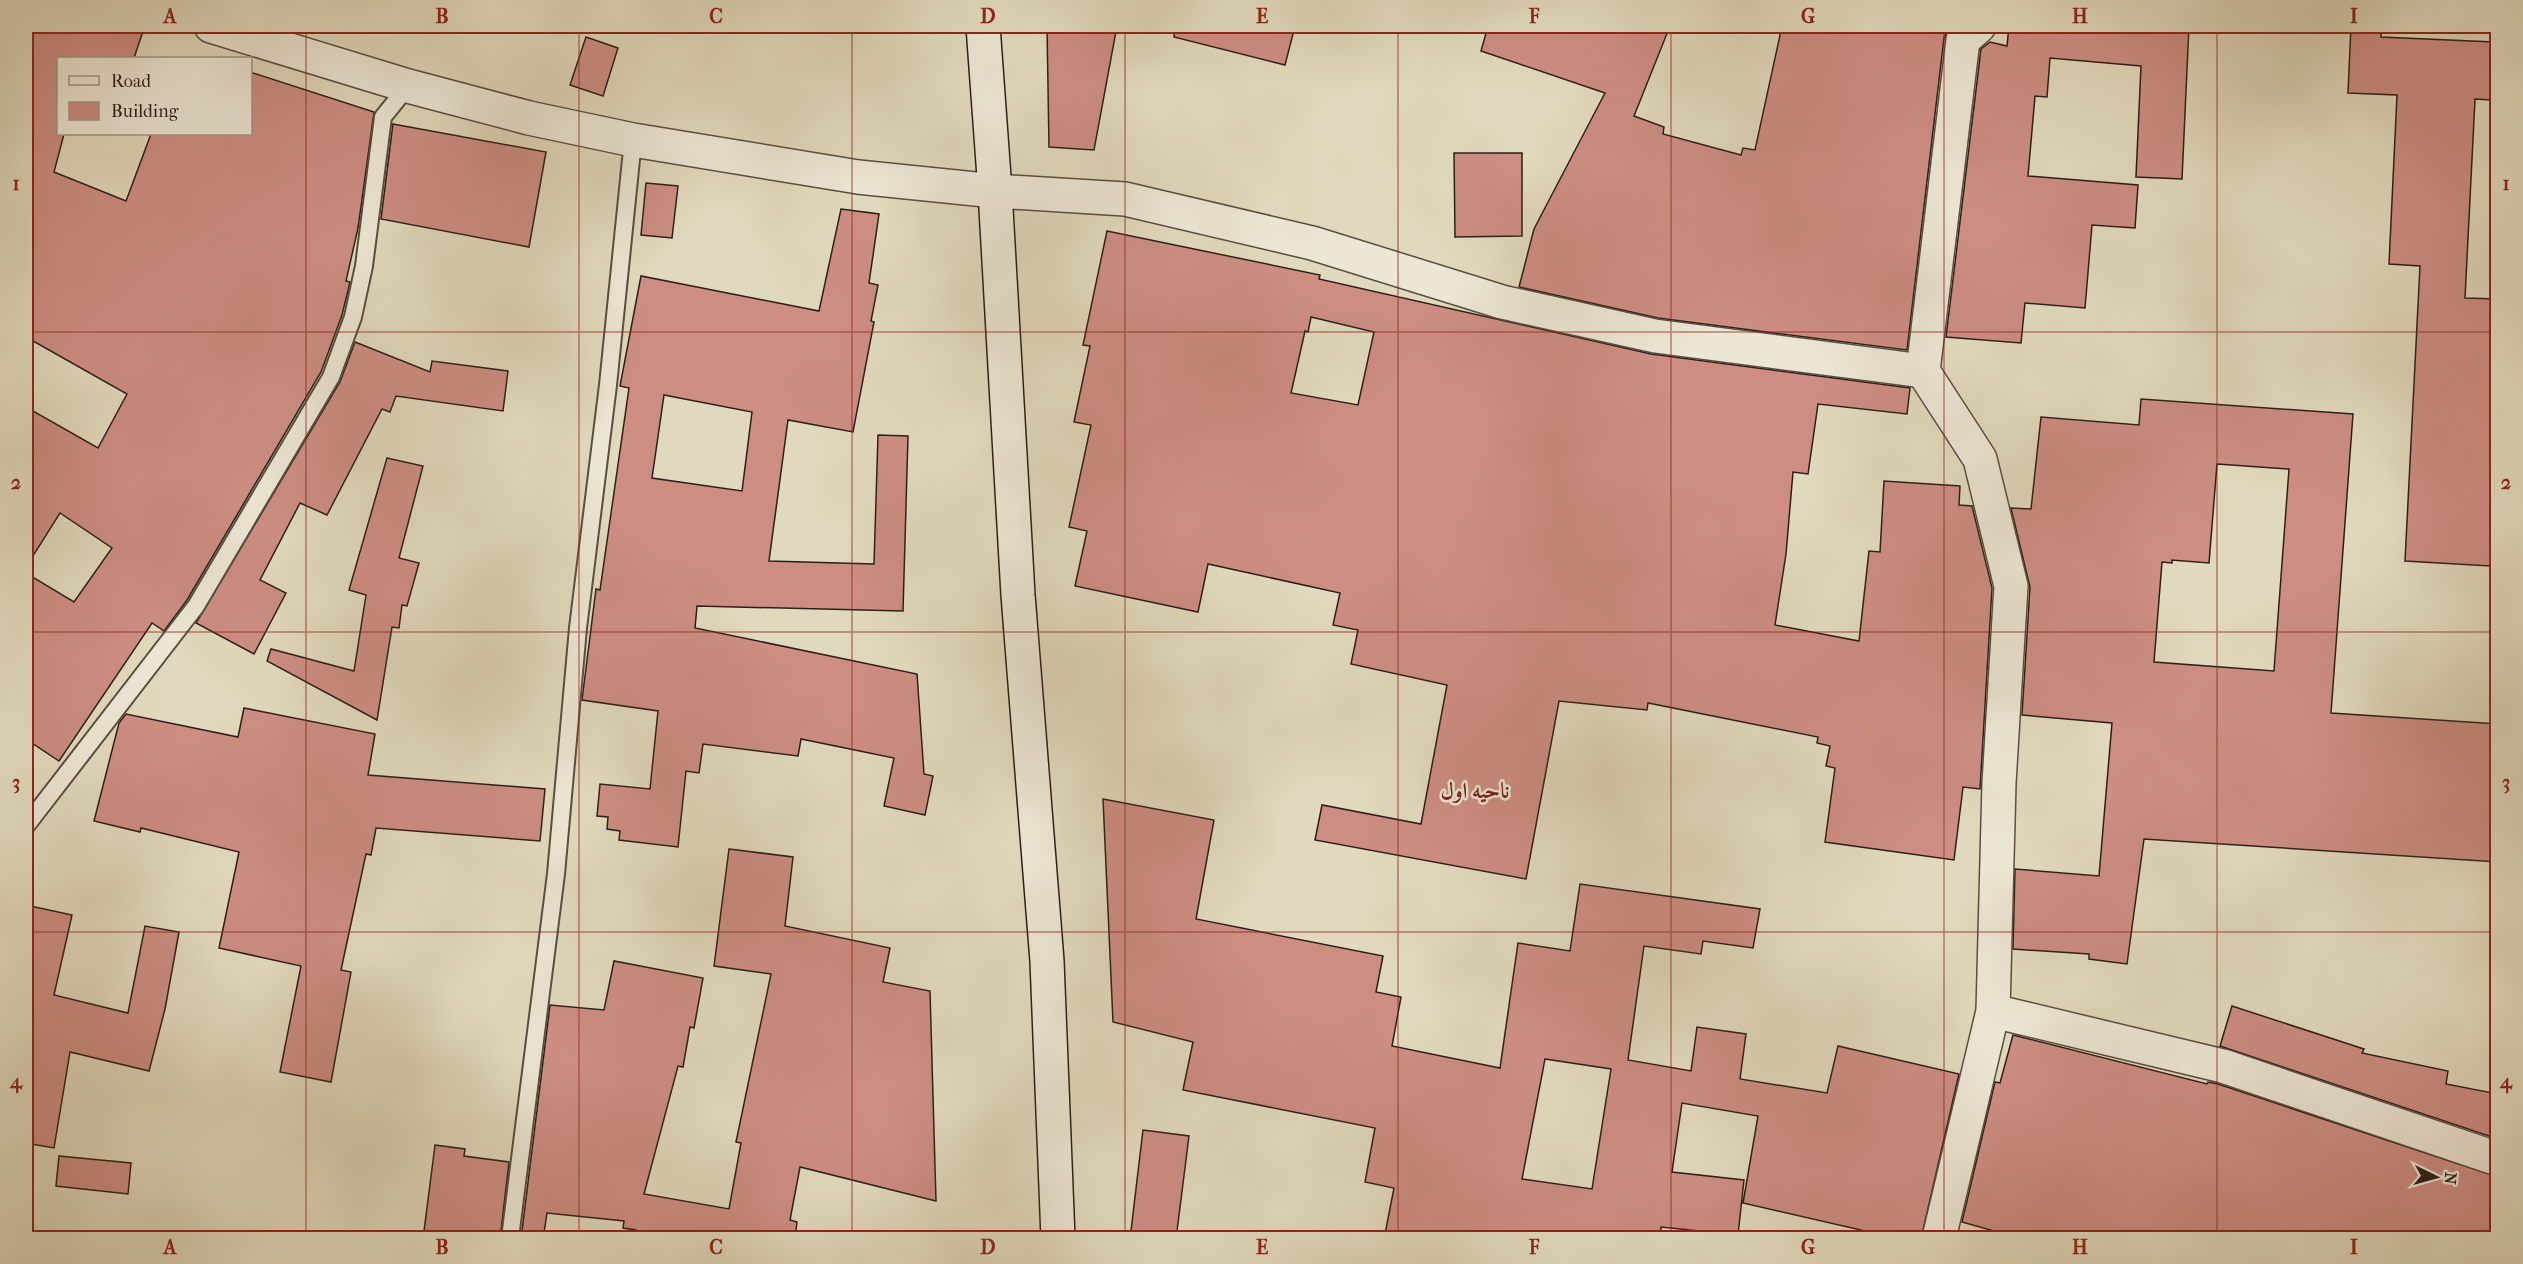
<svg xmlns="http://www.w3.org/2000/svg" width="2523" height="1264" font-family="'IM FELL French Canon',Amiri,serif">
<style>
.building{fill:#cd8d83;stroke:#2c1f18;stroke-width:1.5;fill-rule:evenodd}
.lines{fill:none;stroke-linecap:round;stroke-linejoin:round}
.lane-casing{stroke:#594e41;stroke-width:20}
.street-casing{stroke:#594e41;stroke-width:36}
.secondary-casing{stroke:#2c1f18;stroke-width:36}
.lane{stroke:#ece6d4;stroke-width:16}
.street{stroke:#ece6d4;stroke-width:33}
.secondary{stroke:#ece6d4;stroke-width:33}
.grid{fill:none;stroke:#8f2418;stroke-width:1.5;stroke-opacity:0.55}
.labels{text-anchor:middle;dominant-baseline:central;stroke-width:5;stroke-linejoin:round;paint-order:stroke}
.district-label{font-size:22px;font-weight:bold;fill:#7a1f14;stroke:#ece6d4}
.neatline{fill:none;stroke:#8f2418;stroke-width:2}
.grid-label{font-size:20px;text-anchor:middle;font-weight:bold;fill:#8f2418}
</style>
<rect width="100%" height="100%" fill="#e1d9bd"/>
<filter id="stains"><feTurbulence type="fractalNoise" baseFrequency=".00333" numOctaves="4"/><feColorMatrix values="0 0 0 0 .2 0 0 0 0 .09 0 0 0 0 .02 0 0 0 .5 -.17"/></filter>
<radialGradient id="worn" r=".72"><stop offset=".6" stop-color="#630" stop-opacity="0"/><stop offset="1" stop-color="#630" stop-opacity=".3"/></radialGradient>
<g class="building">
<path d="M 26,26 L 125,26 L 143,31 L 134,58 L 58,58 L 58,134 L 64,134 L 54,172 L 126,201 L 151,134 L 250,134 L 250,72 L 374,112 L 358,228 L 346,281 L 350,282 L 342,315 L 321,372 L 187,600 L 164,631 L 152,623 L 59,761 L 26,739 L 26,573 L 74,602 L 112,548 L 60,513 L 26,567 L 26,407 L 98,448 L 127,394 L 26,337 Z"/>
<path d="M 1047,26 L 1117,26 L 1094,150 L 1049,147 Z"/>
<path d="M 1175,26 L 1295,26 L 1285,65 L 1174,37 Z"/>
<path d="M 1488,26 L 1670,26 L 1634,116 L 1664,127 L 1663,134 L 1741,155 L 1743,148 L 1755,150 L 1782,26 L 1919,26 L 1947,32 L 1944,38 L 1907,350 L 1658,318 L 1519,287 L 1534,229 L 1605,93 L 1481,51 Z"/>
<path d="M 2009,26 L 2189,26 L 2182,179 L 2136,177 L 2141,66 L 2050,58 L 2047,97 L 2035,96 L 2028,176 L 2138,185 L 2135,228 L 2092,225 L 2085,308 L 2025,303 L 2021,343 L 1946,337 L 1981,49 L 1990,42 L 2007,46 Z"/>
<path d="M 2351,26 L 2382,26 L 2381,37 L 2494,42 L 2491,100 L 2475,99 L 2465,298 L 2498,299 L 2498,430 L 2490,566 L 2405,561 L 2420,266 L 2389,264 L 2397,95 L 2348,93 Z"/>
<path d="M 586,37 L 618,48 L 603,96 L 570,85 Z"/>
<path d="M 393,124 L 546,152 L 529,247 L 381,219 Z"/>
<path d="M 1454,153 L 1522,153 L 1522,236 L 1455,237 Z"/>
<path d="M 646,183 L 678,186 L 672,238 L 641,235 Z"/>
<path d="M 841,209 L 879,214 L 869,283 L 878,285 L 871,321 L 874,322 L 853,432 L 788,420 L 769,561 L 874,564 L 878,435 L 908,436 L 903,611 L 697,606 L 695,628 L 917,674 L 924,774 L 933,776 L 925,815 L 884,806 L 894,758 L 801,739 L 798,756 L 703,744 L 699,773 L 686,771 L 678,847 L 619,840 L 620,831 L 607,829 L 608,817 L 597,816 L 600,784 L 650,789 L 658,711 L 582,700 L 596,589 L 600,590 L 629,388 L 620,386 L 641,276 L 819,311 ZM 664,395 L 752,412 L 742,491 L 652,478 Z"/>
<path d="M 1107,231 L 1320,275 L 1319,279 L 1651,354 L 1910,388 L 1907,414 L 1818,404 L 1808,474 L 1793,472 L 1786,554 L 1775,625 L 1859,641 L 1869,551 L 1880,552 L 1884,481 L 1960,486 L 1959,505 L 1972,506 L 1992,588 L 1980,789 L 1963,787 L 1954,860 L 1825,842 L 1835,768 L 1826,766 L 1830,746 L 1817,743 L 1818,737 L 1648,703 L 1647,710 L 1559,701 L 1526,879 L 1315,840 L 1322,805 L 1421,824 L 1447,685 L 1351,664 L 1358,630 L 1333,625 L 1340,593 L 1208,564 L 1198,612 L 1075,586 L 1087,531 L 1069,527 L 1091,425 L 1074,422 L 1090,346 L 1083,345 ZM 1311,317 L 1374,332 L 1358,405 L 1291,393 L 1305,331 L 1308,332 Z"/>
<path d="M 355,342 L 430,372 L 432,361 L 508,371 L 503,411 L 396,396 L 390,412 L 382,409 L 327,515 L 300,503 L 260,580 L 286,593 L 254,654 L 196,623 L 340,382 Z"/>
<path d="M 2141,399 L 2353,414 L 2331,713 L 2498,724 L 2498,862 L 2144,839 L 2127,964 L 2089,959 L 2089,954 L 2013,949 L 2015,869 L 2099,876 L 2112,723 L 2022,715 L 2030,587 L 2011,508 L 2031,509 L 2041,417 L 2139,425 ZM 2217,464 L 2289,469 L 2274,671 L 2154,662 L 2162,562 L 2172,563 L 2172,560 L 2209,563 Z"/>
<path d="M 387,458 L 423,466 L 399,558 L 419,563 L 407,606 L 402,605 L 399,628 L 392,627 L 377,720 L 267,661 L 271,649 L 354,671 L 366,595 L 349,590 Z"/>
<path d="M 244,708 L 375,734 L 368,775 L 545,789 L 540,841 L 376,828 L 371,855 L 366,854 L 341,970 L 351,972 L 331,1082 L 280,1072 L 301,966 L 219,948 L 239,852 L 141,828 L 140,832 L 94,821 L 119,723 L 126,714 L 238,737 Z"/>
<path d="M 1103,799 L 1214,820 L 1196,919 L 1383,956 L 1376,992 L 1401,997 L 1392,1046 L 1500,1068 L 1518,943 L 1570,951 L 1580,884 L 1760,909 L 1753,948 L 1703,941 L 1701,954 L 1644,946 L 1628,1060 L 1691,1071 L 1697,1027 L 1746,1034 L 1740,1079 L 1827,1093 L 1838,1046 L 1959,1074 L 1921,1239 L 1900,1239 L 1743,1203 L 1758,1116 L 1682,1103 L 1672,1172 L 1744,1180 L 1738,1235 L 1661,1227 L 1660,1239 L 1563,1239 L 1525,1232 L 1524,1239 L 1384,1239 L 1394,1188 L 1365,1182 L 1375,1128 L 1183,1090 L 1193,1042 L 1113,1022 ZM 1545,1059 L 1611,1069 L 1592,1189 L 1522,1179 Z"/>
<path d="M 729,849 L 793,857 L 785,926 L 890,948 L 883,982 L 930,991 L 936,1201 L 800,1167 L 790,1220 L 797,1222 L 795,1239 L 635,1239 L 636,1230 L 623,1228 L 624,1221 L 547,1213 L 543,1239 L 521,1239 L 550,1005 L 604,1010 L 614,961 L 703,978 L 694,1028 L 690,1027 L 683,1067 L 678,1066 L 644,1194 L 729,1209 L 741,1143 L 736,1142 L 771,974 L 714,966 Z"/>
<path d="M 26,905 L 72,915 L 54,995 L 128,1013 L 145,926 L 179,932 L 165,1009 L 149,1071 L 70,1052 L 54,1148 L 26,1143 Z"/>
<path d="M 2232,1006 L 2364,1049 L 2362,1053 L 2448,1071 L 2446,1084 L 2498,1094 L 2498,1139 L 2220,1046 Z"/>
<path d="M 2013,1035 L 2207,1084 L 2208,1082 L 2218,1084 L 2498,1177 L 2498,1239 L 2022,1239 L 1962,1222 L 1995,1082 L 2000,1083 Z"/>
<path d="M 1143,1130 L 1189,1136 L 1176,1239 L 1130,1239 Z"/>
<path d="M 435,1145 L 465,1149 L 464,1156 L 509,1162 L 500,1239 L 423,1239 Z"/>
<path d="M 59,1156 L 131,1163 L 128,1194 L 56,1186 Z"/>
</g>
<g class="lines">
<defs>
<g id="lane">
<path d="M 26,826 L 196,606 L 331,377 L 353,317 L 364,266 L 383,117 L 408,86"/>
<path d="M 510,1238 L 556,874 L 578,628 L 608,385 L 633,140"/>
</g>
<g id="street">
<path d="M 211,26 L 408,86 L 529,118 L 633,140 L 858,177 L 995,191 L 1125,199 L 1312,243 L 1502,302 L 1655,336 L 1923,371"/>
<path d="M 1993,1011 L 2223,1066 L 2498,1159"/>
<path d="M 1939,1238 L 1993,1011 L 1999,783 L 2011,586 L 1980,459 L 1923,371 L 1963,40 L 1979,26"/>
</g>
<path id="secondary" d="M 983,26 L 995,191 L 1018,595 L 1047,961 L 1058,1238"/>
</defs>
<use href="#lane" class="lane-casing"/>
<use href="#street" class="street-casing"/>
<use href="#secondary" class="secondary-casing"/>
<use href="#lane" class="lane"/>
<use href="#street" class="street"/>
<use href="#secondary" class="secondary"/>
</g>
<path class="grid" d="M 306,26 L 306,1238M 579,26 L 579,1238M 852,26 L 852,1238M 1125,26 L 1125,1238M 1398,26 L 1398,1238M 1671,26 L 1671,1238M 1944,26 L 1944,1238M 2217,26 L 2217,1238M 26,332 L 2498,332M 26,632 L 2498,632M 26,932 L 2498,932"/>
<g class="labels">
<g class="district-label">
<text x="1475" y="791">ناحیه اول</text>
</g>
</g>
<rect width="2523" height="1264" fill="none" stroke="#e1d9bd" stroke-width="66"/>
<rect x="57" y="57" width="195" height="78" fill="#ece6d4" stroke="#9f9689" stroke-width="1.5"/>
<rect x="69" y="76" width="30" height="9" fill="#ece6d4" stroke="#9f9689" stroke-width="1.5"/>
<text x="111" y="87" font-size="18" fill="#2c1f18">Road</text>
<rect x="69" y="102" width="30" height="18" fill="#cd8d83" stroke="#9f9689" stroke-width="1.5"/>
<text x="111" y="117" font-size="18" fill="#2c1f18">Building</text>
<g transform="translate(2436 1177) rotate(95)" stroke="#ece6d4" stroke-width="4.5" paint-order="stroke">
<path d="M0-4.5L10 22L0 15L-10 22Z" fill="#2c1f18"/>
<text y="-9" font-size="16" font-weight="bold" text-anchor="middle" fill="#2c1f18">N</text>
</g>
<rect x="33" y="33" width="2457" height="1198" class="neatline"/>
<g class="grid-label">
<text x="170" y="23">A</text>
<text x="442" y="23">B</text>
<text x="716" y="23">C</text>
<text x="988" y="23">D</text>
<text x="1262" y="23">E</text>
<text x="1534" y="23">F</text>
<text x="1808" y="23">G</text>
<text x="2080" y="23">H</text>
<text x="2354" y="23">I</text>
<text x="16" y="190">1</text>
<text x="2506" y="190">1</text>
<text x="16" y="489">2</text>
<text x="2506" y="489">2</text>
<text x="16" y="789">3</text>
<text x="2506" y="789">3</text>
<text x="16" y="1088">4</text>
<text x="2506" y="1088">4</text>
<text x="170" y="1254">A</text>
<text x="442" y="1254">B</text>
<text x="716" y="1254">C</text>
<text x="988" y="1254">D</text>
<text x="1262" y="1254">E</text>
<text x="1534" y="1254">F</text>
<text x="1808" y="1254">G</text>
<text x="2080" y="1254">H</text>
<text x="2354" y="1254">I</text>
</g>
<rect width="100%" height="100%" filter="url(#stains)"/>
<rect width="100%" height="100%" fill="url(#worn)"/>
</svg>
